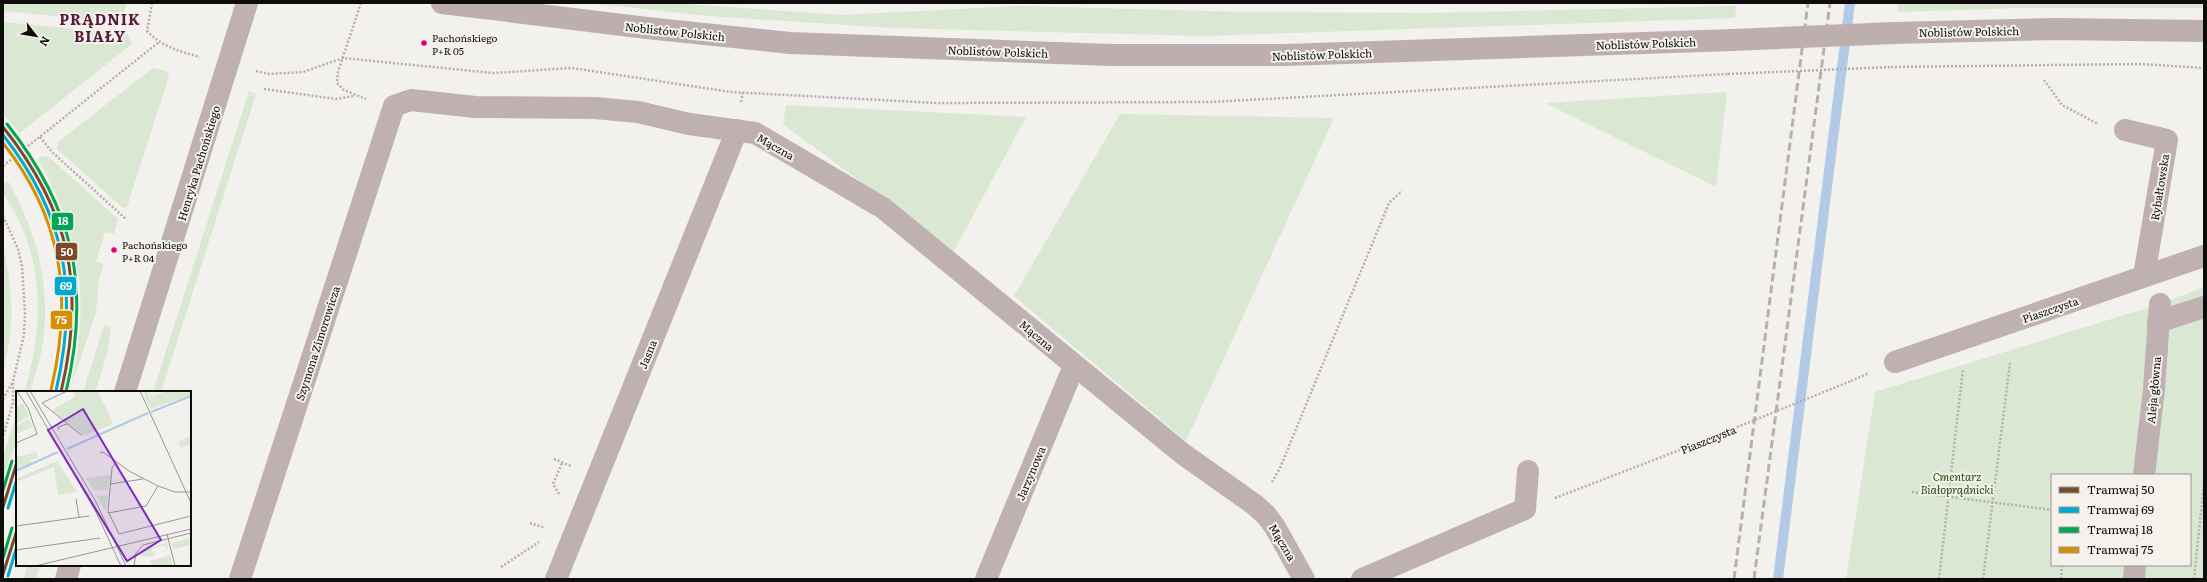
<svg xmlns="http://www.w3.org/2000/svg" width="2207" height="582" font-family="Literata,serif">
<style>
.green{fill:#dae7d2;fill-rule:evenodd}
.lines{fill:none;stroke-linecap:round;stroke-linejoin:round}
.stream{stroke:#b1cae8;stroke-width:10}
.path{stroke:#b8adad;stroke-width:2.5;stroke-dasharray:2 2;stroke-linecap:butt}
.pedestrian{stroke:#bfb0b1;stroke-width:22}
.minor{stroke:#bfb0b1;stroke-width:22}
.tertiary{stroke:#bfb0b1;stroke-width:22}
.secondary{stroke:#beafaf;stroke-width:22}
.rail{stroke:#b7b0ad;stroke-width:3;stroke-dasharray:8 4;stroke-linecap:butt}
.path-bridge{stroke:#b8adad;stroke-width:2.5;stroke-dasharray:2 2;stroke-linecap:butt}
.secondary-bridge{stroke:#beafaf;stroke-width:22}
.tram-1-casing{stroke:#f5f2eb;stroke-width:6}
.tram-2-casing{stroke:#f5f2eb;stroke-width:6}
.tram-3-casing{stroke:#f5f2eb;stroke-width:6}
.tram-4-casing{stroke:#f5f2eb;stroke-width:6}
.tram-1{stroke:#7a4b2a;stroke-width:3}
.tram-2{stroke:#00a9ce;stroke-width:3}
.tram-3{stroke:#00a651;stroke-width:3}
.tram-4{stroke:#d48f02;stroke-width:3}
.bus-dot{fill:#e5007d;stroke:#f5f2eb;stroke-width:1.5}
.labels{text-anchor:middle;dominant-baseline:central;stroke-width:4;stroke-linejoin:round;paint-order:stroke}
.bus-label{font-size:10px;fill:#0e0d0b;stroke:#f5f2eb;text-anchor:start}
.street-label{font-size:11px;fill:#0e0d0b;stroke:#f5f2eb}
.park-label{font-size:11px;font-style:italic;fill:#254e09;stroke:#f5f2eb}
.district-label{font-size:15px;font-weight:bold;letter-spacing:1px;fill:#581a3c;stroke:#f5f2eb}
.inset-river{fill:none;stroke:#b1cae8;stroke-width:2}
.inset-road{fill:none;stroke:#979693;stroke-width:1}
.view{fill:#7b2cbf;fill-opacity:0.15;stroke:#7b2cbf;stroke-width:2}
.inset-edge{fill:none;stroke:#0e0d0b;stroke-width:2}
.line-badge{stroke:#f5f2eb;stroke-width:1.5}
.badge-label{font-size:11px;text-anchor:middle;font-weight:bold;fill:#fff}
</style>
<rect width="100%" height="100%" fill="#f3f1ed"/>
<g class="green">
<path d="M 3,3 L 126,3 L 124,17 L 117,22 L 3,11 Z"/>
<path d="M 590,3 L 671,3 L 841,15 L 1020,6 L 1246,12 L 1431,13 L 1736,6 L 1735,18 L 1204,36 L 893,28 L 708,16 Z"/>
<path d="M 1898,3 L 2204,3 L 2204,8 L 2022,8 L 1897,12 Z"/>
<path d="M 3,22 L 128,34 L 132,44 L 20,133 L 3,114 Z"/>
<path d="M 153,68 L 166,71 L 169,76 L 127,207 L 123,208 L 57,149 L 58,142 Z"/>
<path d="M 249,91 L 256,94 L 161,392 L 153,392 Z"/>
<path d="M 1727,92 L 1716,187 L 1545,103 Z"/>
<path d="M 786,105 L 1026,117 L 954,251 L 783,124 Z"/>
<path d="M 1120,114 L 1334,118 L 1186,441 L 1014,296 Z"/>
<path d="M 42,156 L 49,157 L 118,219 L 114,234 L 105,232 L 96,261 L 104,264 L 99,278 L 96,313 L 70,390 C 91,304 81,235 38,159 Z"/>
<path d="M 8,181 C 36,230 51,285 43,342 C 41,359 34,375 31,392 L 24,392 C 45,326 45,252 3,194 L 4,184 Z"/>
<path d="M 3,247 C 13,289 15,328 3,369 Z"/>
<path d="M 2204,287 L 2204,579 L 1846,579 L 1875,392 L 2160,304 ZM 2052,475 L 2190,475 L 2190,565 L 2052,565 Z"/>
<path d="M 104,325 L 111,327 L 107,354 L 95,392 L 83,392 Z"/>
<path d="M 17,413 L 17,438 L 3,482 L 3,456 Z"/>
<path d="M 28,565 L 40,565 L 36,579 L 23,579 Z"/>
</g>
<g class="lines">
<path class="stream" d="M 1778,579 L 1850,3"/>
<g class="path">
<path d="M 152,3 L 147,31 C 163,47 178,51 200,57"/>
<path d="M 361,3 L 338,72 L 337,83 L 344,90 L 366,99"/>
<path d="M 1891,67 L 2140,64 L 2204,68"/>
<path d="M 256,71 L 269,74 L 303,72 L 343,58 L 493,73 L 572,68 L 731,92 L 936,103 L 1210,102 L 1728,74"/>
<path d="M 2044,80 L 2062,105 L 2098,124"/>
<path d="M 264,89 L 336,99 L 354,96"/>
<path d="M 741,102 L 743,92"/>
<path d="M 40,137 L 53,153 L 126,219"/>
<path d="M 3,166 L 159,42"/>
<path d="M 3,216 L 18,249 L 22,266 L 25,313 L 24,335 L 13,381 L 13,403 L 3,436"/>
<path d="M 1851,381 L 1869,373"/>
<path d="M 3,399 L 13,382"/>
<path d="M 554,459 L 571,466"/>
<path d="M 1272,482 L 1280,468 L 1389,203 L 1402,191"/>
<path d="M 1912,492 L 2052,510"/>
<path d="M 559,494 L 553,484 L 562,463"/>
<path d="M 1555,498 L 1685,448"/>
<path d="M 530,523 L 545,528"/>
<path d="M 501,567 L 539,542"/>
<path d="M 1939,579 L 1963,369"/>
<path d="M 1983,579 L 2010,363"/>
<path d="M 2061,579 L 2062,565"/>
<path d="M 2194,579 L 2204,484"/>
</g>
<g class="pedestrian">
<path d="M 2158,322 L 2204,307"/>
<path d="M 2144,475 L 2154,389 L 2160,304"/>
<path d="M 2134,579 L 2135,565"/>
</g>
<g class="minor">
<path d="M 2125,130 L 2167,140 L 2144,276"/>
<path d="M 1895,362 L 2204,256"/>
<path d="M 240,579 L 394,106 L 411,100 L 475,107 L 595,108 L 638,112 L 689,124 L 755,133 L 883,208 L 1183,454 L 1255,505 L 1266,515 L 1275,527 L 1304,579"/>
<path d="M 556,579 L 737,130"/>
<path d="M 986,579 L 1074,366"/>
<path d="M 1362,579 L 1525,509 L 1528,471"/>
</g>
<g class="tertiary">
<path d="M 125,392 L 247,3"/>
<path d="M 66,579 L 70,565"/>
</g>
<g class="secondary">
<path d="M 442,3 L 647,28 L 790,43 L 1111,55 L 1285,55 L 1733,40"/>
<path d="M 1894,33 L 2056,29 L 2204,31"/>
</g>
<g class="rail">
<path d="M 1734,579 L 1808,3"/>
<path d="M 1754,579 L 1830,3"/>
</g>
<g class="path-bridge">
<path d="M 1728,74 L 1891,67"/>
<path d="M 1685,448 L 1851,381"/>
</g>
<path class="secondary-bridge" d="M 1733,40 L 1894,33"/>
<defs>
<g id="tram-1">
<path d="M 3,127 C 70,211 86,287 61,392"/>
<path d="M 3,507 L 17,462"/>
<path d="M 3,574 L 17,530"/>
</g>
<g id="tram-2">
<path d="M 3,135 C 66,215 79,292 56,391"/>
<path d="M 8,508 L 17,479"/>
<path d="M 8,576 L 17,546"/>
</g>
<g id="tram-3">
<path d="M 7,124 C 74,209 91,287 66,392"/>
<path d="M 3,490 L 12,461"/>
<path d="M 3,558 L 12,528"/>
</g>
<path id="tram-4" d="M 3,143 C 63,219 73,297 51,390"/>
</defs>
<use href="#tram-1" class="tram-1-casing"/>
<use href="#tram-2" class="tram-2-casing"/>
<use href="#tram-3" class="tram-3-casing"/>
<use href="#tram-4" class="tram-4-casing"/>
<use href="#tram-1" class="tram-1"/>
<use href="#tram-2" class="tram-2"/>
<use href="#tram-3" class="tram-3"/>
<use href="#tram-4" class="tram-4"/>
</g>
<g class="bus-dot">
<circle cx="424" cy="43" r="3.5"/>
<circle cx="114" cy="250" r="3.5"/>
</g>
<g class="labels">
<g class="bus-label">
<text x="432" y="37">Pachońskiego<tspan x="432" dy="13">P+R 05</tspan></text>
<text x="122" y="244">Pachońskiego<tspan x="122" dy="13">P+R 04</tspan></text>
</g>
<g class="street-label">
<text transform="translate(675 31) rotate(6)">Noblistów Polskich</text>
<text transform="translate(1969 31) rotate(-1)">Noblistów Polskich</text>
<text transform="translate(1646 43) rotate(-2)">Noblistów Polskich</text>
<text transform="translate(998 51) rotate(2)">Noblistów Polskich</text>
<text transform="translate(1322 54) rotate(-2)">Noblistów Polskich</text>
<text transform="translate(776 146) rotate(30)">Mączna</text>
<text transform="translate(198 163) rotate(-73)">Henryka Pachońskiego</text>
<text transform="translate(2159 187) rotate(-81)">Rybałtowska</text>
<text transform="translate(2050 309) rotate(-19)">Piaszczysta</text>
<text transform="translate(1037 335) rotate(40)">Mączna</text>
<text transform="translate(317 343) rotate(-72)">Szymona Zimorowicza</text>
<text transform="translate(647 354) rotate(-68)">Jasna</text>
<text transform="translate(2153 390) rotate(-85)">Aleja główna</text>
<text transform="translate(1708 439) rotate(-22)">Piaszczysta</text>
<text transform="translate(1030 473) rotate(-67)">Jarzynowa</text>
<text transform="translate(1283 542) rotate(59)">Mączna</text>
</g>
<g class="park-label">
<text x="1957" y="476">Cmentarz<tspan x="1957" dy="13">Białoprądnicki</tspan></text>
</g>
<g class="district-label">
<text x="100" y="18">PRĄDNIK<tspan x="100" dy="17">BIAŁY</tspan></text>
</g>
</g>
<g transform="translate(16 391)">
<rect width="175" height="175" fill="#f3f1ed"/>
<path d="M 57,0 L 82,0 L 97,33 L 67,45 L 36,19 L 59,6 ZM 127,0 L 131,0 L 136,12 L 133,0 L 137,0 L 134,1 L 136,6 L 150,0 L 175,0 L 175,4 L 134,18 ZM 7,12 L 13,26 L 0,33 L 0,16 ZM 13,28 L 16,36 L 0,43 L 0,35 ZM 175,45 L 175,58 L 173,53 L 165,57 L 162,50 ZM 20,61 L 22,66 L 15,69 L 17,73 L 0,80 L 0,66 ZM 41,70 L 61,101 L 42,104 L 38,76 L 0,91 L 0,88 ZM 95,84 L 92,99 L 78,99 L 70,87 ZM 92,104 L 90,119 L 89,120 L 81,105 ZM 173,147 L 175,154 L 157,158 L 156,152 ZM 151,152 L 152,160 L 148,154 L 135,158 L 140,164 L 130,166 L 124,164 L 131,157 ZM 154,164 L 157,175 L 136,175 L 134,170 Z" fill="#dae7d2"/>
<path class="inset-river" d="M 135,21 L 175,5M 51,58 L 132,22M 0,80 L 42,61"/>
<path class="inset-road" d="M 10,0 L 81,123 L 105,175M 14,0 L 80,111 L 110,175M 51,0 L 26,12 L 65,44M 124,0 L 175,112M 43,39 L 42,36 L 51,33M 0,52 L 21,43 L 12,17 L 1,0M 84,62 L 87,61 L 113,80 L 142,95 L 159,101 L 175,101M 100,71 L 96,77 L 92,120 L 103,143 L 175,125M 94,93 L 127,88M 60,108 L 63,126M 92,122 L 130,115 L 142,95M 0,135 L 73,125M 151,143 L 159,175M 0,159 L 84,147M 19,175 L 175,138M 118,175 L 120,162 L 127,154 L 175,142"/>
<path class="view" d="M 67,18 L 145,149 L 111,170 L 32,39 Z"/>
<rect width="175" height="175" class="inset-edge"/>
</g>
<g class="line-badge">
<rect x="51" y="212" width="23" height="19" rx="4" fill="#00a651"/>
<rect x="55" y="242" width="23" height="19" rx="4" fill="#7a4b2a"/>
<rect x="54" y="276" width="23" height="20" rx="4" fill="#00a9ce"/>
<rect x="50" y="310" width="23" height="20" rx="4" fill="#d48f02"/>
</g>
<g class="badge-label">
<text x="63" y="225">18</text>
<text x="67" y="256">50</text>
<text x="66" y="290">69</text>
<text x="61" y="324">75</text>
</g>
<rect width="2207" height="582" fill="none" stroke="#0e0d0b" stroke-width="8"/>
<rect x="2051" y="474" width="140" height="92" fill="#f5f2eb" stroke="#999691"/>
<rect x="2059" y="487" width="20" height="6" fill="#7a4b2a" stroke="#999691"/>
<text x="2087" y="494" font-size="12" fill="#0e0d0b">Tramwaj 50</text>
<rect x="2059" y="507" width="20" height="6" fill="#00a9ce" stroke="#999691"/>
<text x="2087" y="514" font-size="12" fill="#0e0d0b">Tramwaj 69</text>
<rect x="2059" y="527" width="20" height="6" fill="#00a651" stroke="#999691"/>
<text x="2087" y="534" font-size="12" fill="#0e0d0b">Tramwaj 18</text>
<rect x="2059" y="547" width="20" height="6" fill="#d48f02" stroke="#999691"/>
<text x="2087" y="554" font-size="12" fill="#0e0d0b">Tramwaj 75</text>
<g transform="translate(36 36) rotate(121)" stroke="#f5f2eb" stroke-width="3" paint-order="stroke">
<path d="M0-3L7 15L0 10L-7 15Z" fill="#0e0d0b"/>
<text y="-6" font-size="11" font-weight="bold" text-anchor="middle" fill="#0e0d0b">N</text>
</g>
</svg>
